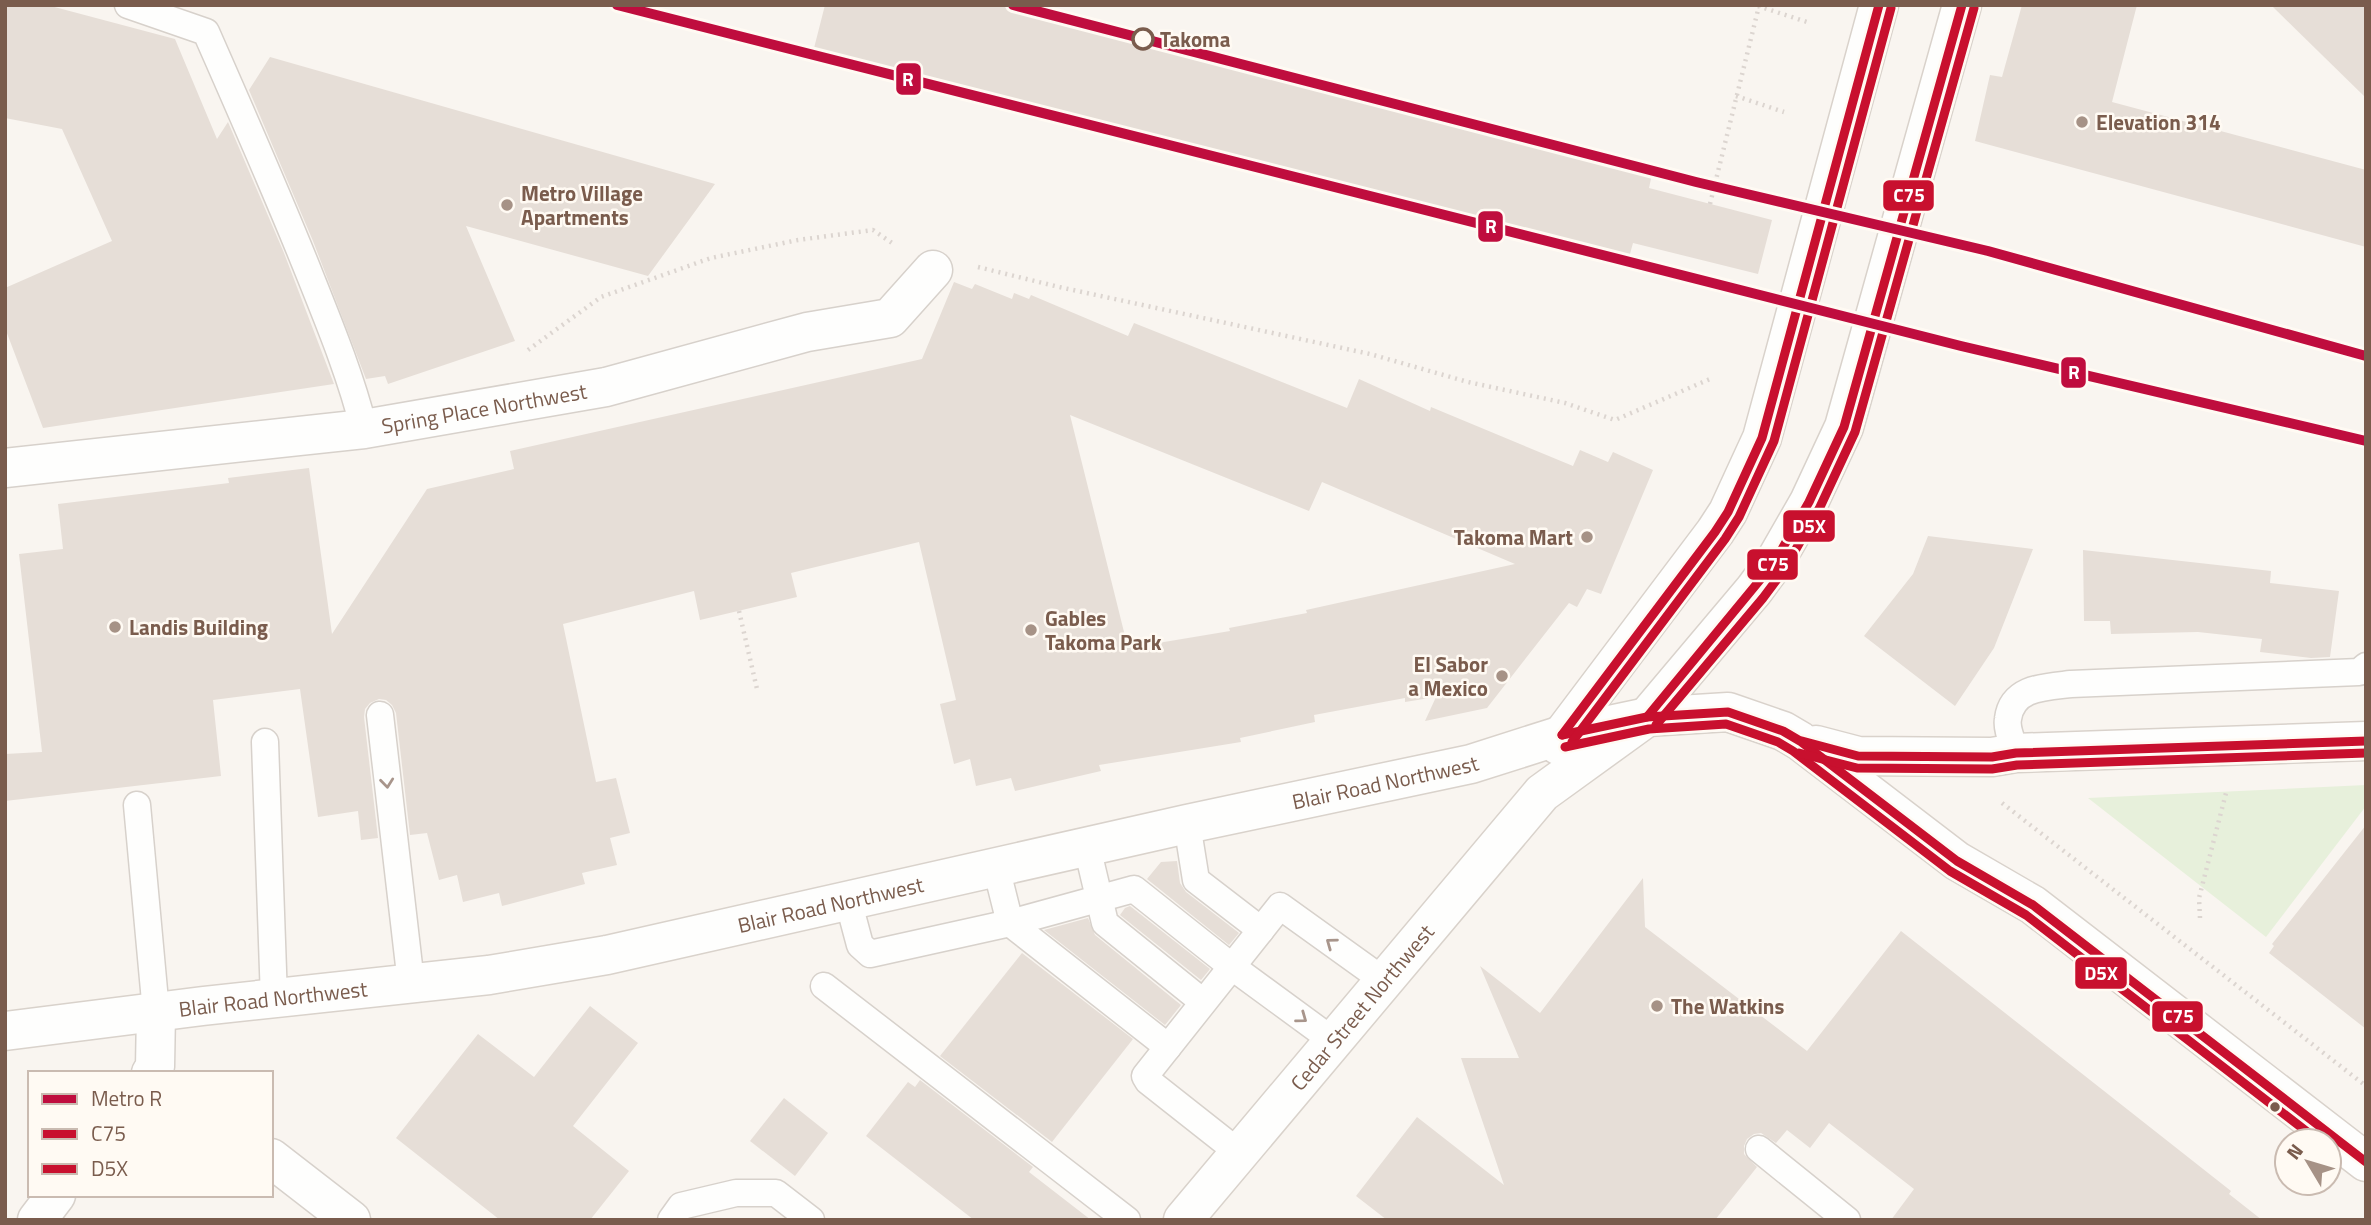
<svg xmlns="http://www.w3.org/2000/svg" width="2371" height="1225" font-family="'Titillium Web',sans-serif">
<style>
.green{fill:#e7f0db}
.building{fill:#e6ded7;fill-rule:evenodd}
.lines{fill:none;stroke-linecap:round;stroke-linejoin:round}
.lane-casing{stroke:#d7d1cb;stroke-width:29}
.street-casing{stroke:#d7d1cb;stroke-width:41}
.secondary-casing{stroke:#d9d2cb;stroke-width:41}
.path{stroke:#dcd5d0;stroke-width:4.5;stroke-dasharray:2 5;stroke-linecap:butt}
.lane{stroke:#fefefd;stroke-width:26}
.street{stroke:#fefefd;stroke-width:38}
.secondary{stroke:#fefefd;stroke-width:38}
.bus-1-casing{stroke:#fffaf3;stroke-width:14}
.bus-2-casing{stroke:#fffaf3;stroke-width:14}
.bus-1{stroke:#c8102e;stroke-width:9}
.bus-2{stroke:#c8102e;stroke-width:9}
.metro-1-casing{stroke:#fffaf3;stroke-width:16}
.metro-1{stroke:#bf0d3e;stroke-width:10}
.oneway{stroke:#a8958b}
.stop-dot{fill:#fffaf3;stroke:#7a5c4d;stroke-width:3.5}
.poi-dot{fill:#a69286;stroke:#fffaf3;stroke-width:2.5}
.bus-dot{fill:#7a5c4d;stroke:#fffaf3;stroke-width:2.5}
.labels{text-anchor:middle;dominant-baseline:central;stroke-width:5;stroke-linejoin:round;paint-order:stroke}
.stop-label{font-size:21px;font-weight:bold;fill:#7a5c4d;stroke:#fffaf3;text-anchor:start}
.poi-label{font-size:21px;font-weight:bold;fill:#7a5c4d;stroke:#fffaf3;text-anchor:start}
.street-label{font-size:21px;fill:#7a5c4d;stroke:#fffaf3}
.line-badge{stroke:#fffaf3;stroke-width:2.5}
.badge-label{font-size:19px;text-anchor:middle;font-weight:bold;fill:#fff}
</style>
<rect width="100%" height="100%" fill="#f9f5f0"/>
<path class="green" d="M 2366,785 L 2366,806 L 2266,937 L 2088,798 Z"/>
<g class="building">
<path d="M 5,5 L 47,5 L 175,39 L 217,139 L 228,122 L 284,253 L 334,384 L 43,428 L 5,328 L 5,288 L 112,241 L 62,129 L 5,118 Z"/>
<path d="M 825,5 L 1029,5 L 1654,165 L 1649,188 L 1772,220 L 1758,274 L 1633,243 L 1627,265 L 812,56 Z"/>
<path d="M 2022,5 L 2137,5 L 2112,102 L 2366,170 L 2366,247 L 1975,141 L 1990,75 L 2002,77 Z"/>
<path d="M 2271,5 L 2366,5 L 2366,98 Z"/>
<path d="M 270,57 L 715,184 L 648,276 L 466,226 L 515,341 L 388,384 L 385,376 L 366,379 L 313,241 L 249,90 Z"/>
<path d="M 954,282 L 972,289 L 975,284 L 1012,299 L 1014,293 L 1029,299 L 1031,295 L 1128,336 L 1134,323 L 1347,408 L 1359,379 L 1430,411 L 1431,407 L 1573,466 L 1580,450 L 1608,462 L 1613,452 L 1653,470 L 1601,594 L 1587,589 L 1577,607 L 1569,603 L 1487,708 L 1425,721 L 1436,697 L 1405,702 L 1405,698 L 1314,715 L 1315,722 L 1240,738 L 1241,742 L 1099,765 L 1101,771 L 1015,791 L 1011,778 L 976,786 L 970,759 L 954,764 L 940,704 L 956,700 L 919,542 L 791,573 L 797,597 L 738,611 L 700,620 L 694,591 L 563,624 L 596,782 L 616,778 L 630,833 L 610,838 L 617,865 L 582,873 L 585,884 L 502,906 L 499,893 L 463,902 L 457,875 L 439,880 L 427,833 L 410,835 L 396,713 L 392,705 L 386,700 L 379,699 L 370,703 L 365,709 L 364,717 L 378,838 L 361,840 L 358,811 L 318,817 L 300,689 L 213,700 L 221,776 L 5,801 L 5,754 L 42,752 L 19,554 L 63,549 L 58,504 L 229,483 L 228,478 L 309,468 L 332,634 L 427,489 L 514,469 L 510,451 L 922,359 ZM 1070,415 L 1309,511 L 1322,482 L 1515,564 L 1306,610 L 1307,613 L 1229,628 L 1230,631 L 1128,648 Z"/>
<path d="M 1928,536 L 2033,549 L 1994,648 L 1955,706 L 1864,636 L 1913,574 Z"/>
<path d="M 2083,550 L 2271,571 L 2270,583 L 2339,591 L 2330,657 L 2311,658 L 2260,652 L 2262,639 L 2198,632 L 2111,634 L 2110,621 L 2084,621 Z"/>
<path d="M 2366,825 L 2366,1029 L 2269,953 L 2274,946 L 2272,944 Z"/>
<path d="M 1177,861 L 1180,883 L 1186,892 L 1239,933 L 1229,945 L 1147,879 L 1161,862 Z"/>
<path d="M 1643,878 L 1645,927 L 1807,1051 L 1901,931 L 2231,1191 L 2229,1194 L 2262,1220 L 1891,1220 L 1914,1189 L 1829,1123 L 1810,1148 L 1787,1130 L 1776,1143 L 1761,1133 L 1754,1134 L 1747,1139 L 1744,1146 L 1744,1154 L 1757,1167 L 1715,1220 L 1387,1220 L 1356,1196 L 1417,1117 L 1504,1185 L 1461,1058 L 1519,1058 L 1480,966 L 1540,1013 Z"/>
<path d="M 1130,906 L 1210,969 L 1201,980 L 1120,915 L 1125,908 Z"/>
<path d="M 1088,918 L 1095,935 L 1181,1005 L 1165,1025 L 1044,930 Z"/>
<path d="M 1022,953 L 1133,1039 L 1052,1142 L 940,1056 Z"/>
<path d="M 590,1006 L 638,1043 L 573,1126 L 629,1171 L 590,1220 L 500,1220 L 396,1138 L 478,1034 L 534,1077 Z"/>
<path d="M 920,1080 L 1033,1167 L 1029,1172 L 1091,1220 L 974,1220 L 866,1136 L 908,1082 L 915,1087 Z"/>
<path d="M 784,1098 L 828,1133 L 795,1176 L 750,1141 Z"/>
</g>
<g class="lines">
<defs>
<g id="lane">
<path d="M 128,5 L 206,32 C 242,114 278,195 311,278 C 331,328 351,377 364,429"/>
<path d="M 380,715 L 411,983"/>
<path d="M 265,742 L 274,999"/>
<path d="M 2016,753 C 2013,743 2006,729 2008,719 C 2012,687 2045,687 2071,684 L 2359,672 L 2366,666"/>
<path d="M 137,805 L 156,1012"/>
<path d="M 1187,824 L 1196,880 L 1261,930"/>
<path d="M 1087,847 L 1105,923 L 1203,1002"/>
<path d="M 996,867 L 1010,923 L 1168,1047"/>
<path d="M 848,900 L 860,945 L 870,954 L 1010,923 L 1134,889 L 1231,966 L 1332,1040"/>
<path d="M 824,986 L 1127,1220"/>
<path d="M 1759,1149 L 1847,1220"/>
<path d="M 1238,1152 L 1148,1081 L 1145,1076 L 1280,906 L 1383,980"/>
<path d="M 671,1220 L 681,1206 L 736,1193 L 776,1193 L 811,1220"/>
</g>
<g id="street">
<path id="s1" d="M 5,468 L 364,429 L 606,387 L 807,332 L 890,318 L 933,270"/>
<path d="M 151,1073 L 155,1067 L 156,1012"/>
<path d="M 271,1158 L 351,1220"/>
<path d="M 37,1220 L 56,1195"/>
</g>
<g id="secondary">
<path d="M 1558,745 L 1562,735 L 1715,532 L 1728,512 L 1762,438 L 1879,5"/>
<path d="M 1816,745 L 1858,756 L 1992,757 L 2016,753 L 2366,741"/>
<path id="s2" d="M 5,1031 L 203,1006 L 489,975 L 607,955 L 1187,824 L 1471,764 L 1562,735 L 1647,717 L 1728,712 L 1783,731 L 1800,741 L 1957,861 L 2033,905 L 2366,1162"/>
<path id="s3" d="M 1183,1220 L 1542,793 L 1647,717 L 1754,590 L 1774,563 L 1809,502 L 1844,427 L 1962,5"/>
</g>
</defs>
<use href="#lane" class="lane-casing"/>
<use href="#street" class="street-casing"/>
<use href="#secondary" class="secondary-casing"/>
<g class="path">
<path d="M 1758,6 L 1807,22"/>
<path d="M 1736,96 L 1784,112"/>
<path d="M 1710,204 L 1759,6"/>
<path d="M 978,267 L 1059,287 L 1370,354 L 1468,382 L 1565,403 L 1615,420 L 1710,379"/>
<path d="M 528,350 L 601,297 L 711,258 L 798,240 L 873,230 L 895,245"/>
<path d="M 739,611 L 757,689"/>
<path d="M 2002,803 L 2366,1086"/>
<path d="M 2200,918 L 2199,898 L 2226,793"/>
</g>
<use href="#lane" class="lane"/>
<use href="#street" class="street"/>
<use href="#secondary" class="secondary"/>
<defs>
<g id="bus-1">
<path d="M 1647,717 L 1774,563 L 1809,502 L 1844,427 L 1962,5"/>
<path d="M 1562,735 L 1647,717 L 1728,712 L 1783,731 L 1800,741 L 1957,861 L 2033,905 L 2366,1162"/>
<path d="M 1562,735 L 1715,532 L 1728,512 L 1762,438 L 1879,5"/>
<path d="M 1802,741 L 1858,756 L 1992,757 L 2016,753 L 2366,741"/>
</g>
<g id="bus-2">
<path d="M 1656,725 L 1763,598 L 1784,570 L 1820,507 L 1855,432 L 1974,8"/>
<path d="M 1572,742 L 1725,539 L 1739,517 L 1774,441 L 1891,8"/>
<path d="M 1565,747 L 1649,729 L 1726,724 L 1778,742 L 1793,751 L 1950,871 L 2026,915 L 2319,1141"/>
<path d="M 1799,753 L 1857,768 L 1992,769 L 2017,765 L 2366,753"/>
</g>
</defs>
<use href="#bus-1" class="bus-1-casing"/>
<use href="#bus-2" class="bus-2-casing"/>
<use href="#bus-1" class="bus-1"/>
<use href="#bus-2" class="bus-2"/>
<defs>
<g id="metro-1">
<path d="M 617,5 L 1961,346 L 2366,441"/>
<path d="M 1013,5 L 1696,182 L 1988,251 L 2366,356"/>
</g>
</defs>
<use href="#metro-1" class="metro-1-casing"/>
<use href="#metro-1" class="metro-1"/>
</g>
<defs><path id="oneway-chevron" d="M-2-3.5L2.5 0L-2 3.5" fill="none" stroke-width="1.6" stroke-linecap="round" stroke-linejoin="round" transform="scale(1.75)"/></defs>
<g class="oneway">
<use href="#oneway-chevron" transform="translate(387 783) rotate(84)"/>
<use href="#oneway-chevron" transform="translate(1331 943) rotate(-144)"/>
<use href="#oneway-chevron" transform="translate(1302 1018) rotate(36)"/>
</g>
<circle class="stop-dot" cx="1143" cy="39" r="10"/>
<g class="poi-dot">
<circle cx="2082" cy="122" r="7"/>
<circle cx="507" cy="205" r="7"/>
<circle cx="1587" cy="537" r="7"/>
<circle cx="115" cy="627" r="7"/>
<circle cx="1031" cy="630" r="7"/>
<circle cx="1502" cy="676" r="7"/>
<circle cx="1657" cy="1006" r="7"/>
</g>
<circle class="bus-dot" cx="2275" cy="1107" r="6"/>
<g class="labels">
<g class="stop-label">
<text x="1160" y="39">Takoma</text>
</g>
<g class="poi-label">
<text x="2096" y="122">Elevation 314</text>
<text x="521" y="193">Metro Village<tspan x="521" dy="24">Apartments</tspan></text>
<text x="1573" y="537" text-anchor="end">Takoma Mart</text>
<text x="1045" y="618">Gables<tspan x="1045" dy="24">Takoma Park</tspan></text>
<text x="129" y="627">Landis Building</text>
<text x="1488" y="664" text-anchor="end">El Sabor<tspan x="1488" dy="24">a Mexico</tspan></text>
<text x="1671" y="1006">The Watkins</text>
</g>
<g class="street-label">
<text stroke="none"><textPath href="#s1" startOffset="483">Spring Place Northwest</textPath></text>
<text stroke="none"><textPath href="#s2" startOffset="1404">Blair Road Northwest</textPath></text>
<text stroke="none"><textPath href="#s2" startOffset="836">Blair Road Northwest</textPath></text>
<text stroke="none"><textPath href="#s2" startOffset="270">Blair Road Northwest</textPath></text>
<text stroke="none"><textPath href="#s3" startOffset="278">Cedar Street Northwest</textPath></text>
</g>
</g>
<g class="line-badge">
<rect x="895" y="62" width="27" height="34" rx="7" fill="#bf0d3e"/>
<rect x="1882" y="179" width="53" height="33" rx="7" fill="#c8102e"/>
<rect x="1477" y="210" width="27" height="33" rx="7" fill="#bf0d3e"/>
<rect x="2060" y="356" width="27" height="33" rx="7" fill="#bf0d3e"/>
<rect x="1782" y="509" width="54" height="34" rx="7" fill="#c8102e"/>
<rect x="1746" y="548" width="53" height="33" rx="7" fill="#c8102e"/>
<rect x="2074" y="956" width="54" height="34" rx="7" fill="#c8102e"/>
<rect x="2151" y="1000" width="53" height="33" rx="7" fill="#c8102e"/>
</g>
<g class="badge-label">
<text x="908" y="86">R</text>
<text x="1909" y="202">C75</text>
<text x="1491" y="233">R</text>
<text x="2074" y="379">R</text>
<text x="1809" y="533">D5X</text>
<text x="1773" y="571">C75</text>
<text x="2101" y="980">D5X</text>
<text x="2178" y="1023">C75</text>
</g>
<rect width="2371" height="1225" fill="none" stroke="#7a5c4d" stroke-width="14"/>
<rect x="28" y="1071" width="245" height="126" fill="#fffaf3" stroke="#cabbb1" stroke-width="2"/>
<rect x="42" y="1094" width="35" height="10" fill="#bf0d3e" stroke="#cabbb1" stroke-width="2"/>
<text x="91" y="1106" font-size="21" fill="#7a5c4d">Metro R</text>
<rect x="42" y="1129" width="35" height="10" fill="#c8102e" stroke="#cabbb1" stroke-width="2"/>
<text x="91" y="1141" font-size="21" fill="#7a5c4d">C75</text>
<rect x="42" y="1164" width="35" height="10" fill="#c8102e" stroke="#cabbb1" stroke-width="2"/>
<text x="91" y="1176" font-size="21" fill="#7a5c4d">D5X</text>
<g transform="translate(2308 1162) rotate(308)"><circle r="33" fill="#fffaf3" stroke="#cabbb1" stroke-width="2"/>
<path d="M0-5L12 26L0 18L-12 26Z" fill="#a69286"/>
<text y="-10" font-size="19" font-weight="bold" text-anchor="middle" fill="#7a5c4d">N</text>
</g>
</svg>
